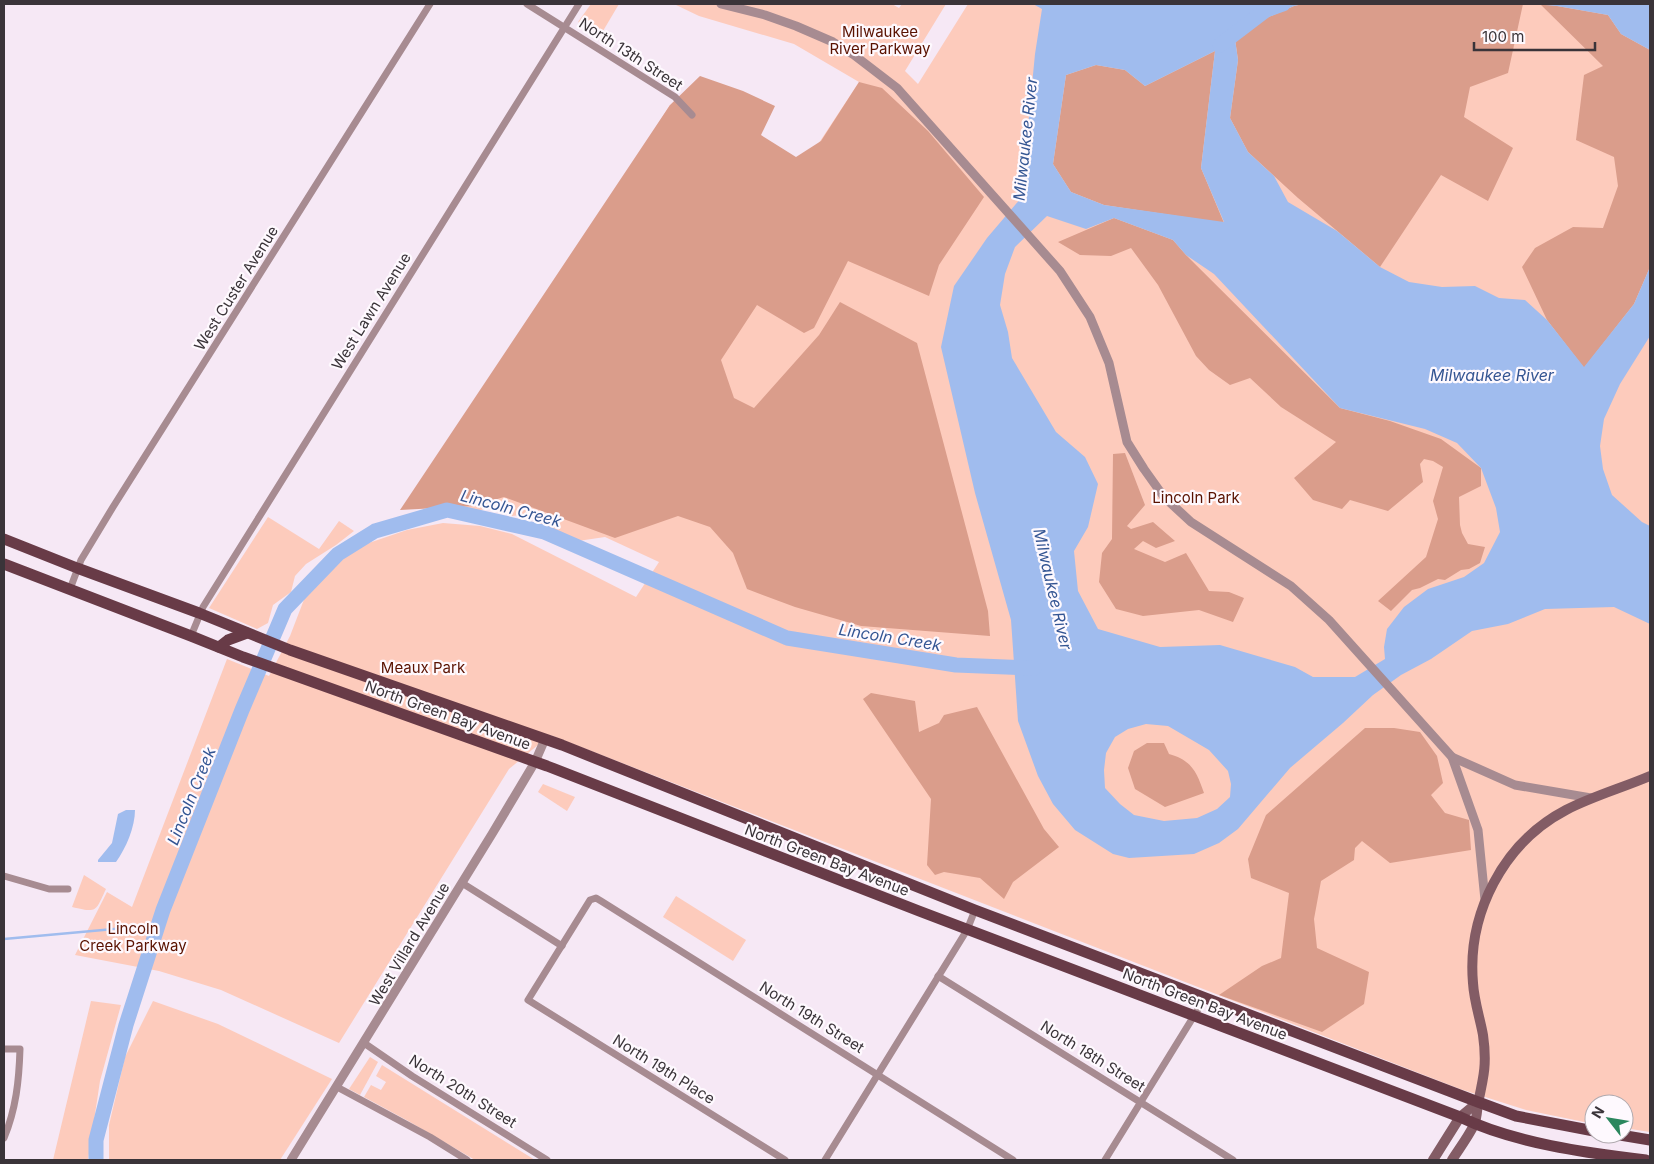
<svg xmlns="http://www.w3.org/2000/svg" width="1654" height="1164" font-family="Inter,sans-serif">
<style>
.green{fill:#fdcbbc}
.forest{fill:#da9d8b}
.water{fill:#a0bcee;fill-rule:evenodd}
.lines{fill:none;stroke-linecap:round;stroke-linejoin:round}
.stream{stroke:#a0bcee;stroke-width:2.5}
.river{stroke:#a0bcee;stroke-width:15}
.minor{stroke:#a78b91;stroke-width:7}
.tertiary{stroke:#a78b91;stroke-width:9}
.secondary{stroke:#835c65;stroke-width:10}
.primary{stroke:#683b47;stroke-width:11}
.labels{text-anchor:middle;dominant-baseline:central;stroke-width:4.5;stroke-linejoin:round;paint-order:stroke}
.park-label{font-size:15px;fill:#5a1200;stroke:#fef9fe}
.street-label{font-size:15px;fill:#3a3439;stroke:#fef9fe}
.water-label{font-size:16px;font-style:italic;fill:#345593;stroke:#fef9fe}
</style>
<rect width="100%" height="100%" fill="#f6e8f5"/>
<g class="green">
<path d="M 591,4 L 619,4 L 600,36 L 578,22 Z"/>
<path d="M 674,4 L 892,4 L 899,8 L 902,4 L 946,4 L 905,71 L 918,84 L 968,4 L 1650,4 L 1650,1132 L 1624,1128 L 1624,1104 L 1594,1104 L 1594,1124 L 1526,1110 L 1460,1089 L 550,735 L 509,769 L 339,1043 L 221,990 L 159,971 L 75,955 L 107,892 L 132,907 L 227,659 L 269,676 L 290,636 L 305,597 L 324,571 L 357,547 L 407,530 L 443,523 L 480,526 L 512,534 L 636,597 L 659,562 L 605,537 L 578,541 L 542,525 L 530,514 L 512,516 L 496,505 L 478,511 L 418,503 L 670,105 L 759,160 L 788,190 L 859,82 L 794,44 L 699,16 Z"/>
<path d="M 268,517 L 319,549 L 339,521 L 354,531 L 336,545 L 306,564 L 295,576 L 291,592 L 273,605 L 268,623 L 257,629 L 209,608 Z"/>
<path d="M 543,784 L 575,797 L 567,811 L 538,792 Z"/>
<path d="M 84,875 L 106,889 C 95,912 98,913 72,907 Z"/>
<path d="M 676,896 L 746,940 L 733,961 L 663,917 Z"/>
<path d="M 91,1001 L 121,1005 L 100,1081 L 88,1160 L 53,1160 Z"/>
<path d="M 153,1001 L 218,1024 L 332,1079 L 280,1160 L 109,1160 L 109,1125 L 125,1057 Z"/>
<path d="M 370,1057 L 378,1062 L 360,1095 L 349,1089 Z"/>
<path d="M 382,1065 L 535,1160 L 475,1160 L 410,1122 L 364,1097 L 371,1085 L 381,1090 L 386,1082 L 376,1076 Z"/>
</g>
<g class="forest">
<path d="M 1303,4 L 1523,4 L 1508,73 L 1470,87 L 1464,117 L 1513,148 L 1488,201 L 1441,175 L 1380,267 L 1298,198 L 1248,152 L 1230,118 L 1238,60 L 1234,32 L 1294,6 Z"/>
<path d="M 1540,4 L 1557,6 L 1608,15 L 1621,34 L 1650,50 L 1650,267 L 1634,304 L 1584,368 L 1547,320 L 1522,267 L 1535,248 L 1573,227 L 1603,228 L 1618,186 L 1614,157 L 1576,140 L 1584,75 L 1603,66 Z"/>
<path d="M 1215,51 L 1201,168 L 1224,223 L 1104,205 L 1071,192 L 1053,164 L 1066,75 L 1096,65 L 1125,70 L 1145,86 Z"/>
<path d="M 700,76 L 743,91 L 775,106 L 761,135 L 796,157 L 821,141 L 859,82 L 882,88 L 928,131 L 984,197 L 939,265 L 929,296 L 848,261 L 814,328 L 804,333 L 757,305 L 721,360 L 734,398 L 754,408 L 819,335 L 840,302 L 917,343 L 988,611 L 990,636 L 861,626 L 795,607 L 747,589 L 733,553 L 710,527 L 678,516 L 615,538 L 504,497 L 474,506 L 400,510 L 670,105 Z"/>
<path d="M 1114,218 L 1173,240 L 1186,255 L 1340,408 L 1390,421 L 1441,439 L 1481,468 L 1481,486 L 1459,497 L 1460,525 L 1462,533 L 1468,544 L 1485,547 L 1480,563 L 1469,569 L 1461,570 L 1445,580 L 1438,579 L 1420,588 L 1412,590 L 1391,611 L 1378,601 L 1426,557 L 1438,519 L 1433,501 L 1443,467 L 1433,461 L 1424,459 L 1420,464 L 1423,482 L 1388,511 L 1350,500 L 1342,509 L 1313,500 L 1294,478 L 1336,442 L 1281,407 L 1250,378 L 1230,385 L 1209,370 L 1196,356 L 1158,285 L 1131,248 L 1111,256 L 1080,255 L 1058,242 Z"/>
<path d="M 1125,453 L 1145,505 L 1127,526 L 1131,529 L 1153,522 L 1175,541 L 1156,548 L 1143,541 L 1134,549 L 1165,562 L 1186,553 L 1209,591 L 1229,592 L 1244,598 L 1233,622 L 1199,610 L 1143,616 L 1116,609 L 1099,582 L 1102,553 L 1112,539 L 1113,454 Z"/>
<path d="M 871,693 L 915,701 L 919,732 L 939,723 L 944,715 L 977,707 L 1044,829 L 1059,847 L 1013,882 L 1004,899 L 980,878 L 944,872 L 935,875 L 927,865 L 931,799 L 863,699 Z"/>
<path d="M 1365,728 L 1394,728 L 1420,732 L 1437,756 L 1443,783 L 1431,795 L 1445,813 L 1469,820 L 1471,850 L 1390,863 L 1362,841 L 1355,848 L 1354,860 L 1321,881 L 1314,919 L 1317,948 L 1369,972 L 1364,1004 L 1322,1032 L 1219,995 L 1262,966 L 1281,958 L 1289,893 L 1251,878 L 1248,859 L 1266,815 Z"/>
<path d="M 1147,743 L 1164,743 L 1169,754 C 1192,760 1197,773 1204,793 L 1165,807 L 1135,789 L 1128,768 L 1134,751 Z"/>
</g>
<g class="water">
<path d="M 1033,4 L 1303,4 L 1294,6 L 1234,32 L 1238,60 L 1230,118 L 1248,152 L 1274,176 L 1288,202 L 1337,231 L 1380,267 L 1409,282 L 1442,287 L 1475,286 L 1499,298 L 1525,300 L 1547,320 L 1584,367 L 1634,304 L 1650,267 L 1650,336 L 1620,384 L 1604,419 L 1600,446 L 1603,469 L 1612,495 L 1642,522 L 1650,526 L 1650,624 L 1614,607 L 1545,609 L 1508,624 L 1472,631 L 1431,659 L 1401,675 L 1373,695 L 1343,723 L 1290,768 L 1238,829 L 1219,843 L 1194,854 L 1129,858 L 1113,854 L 1075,830 L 1053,804 L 1038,776 L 1018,721 L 1011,620 L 975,493 L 941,347 L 954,286 L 987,238 L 1021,198 L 1035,54 L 1042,9 ZM 1215,51 L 1201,168 L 1224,222 L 1104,205 L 1071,192 L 1053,164 L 1066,75 L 1096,65 L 1125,70 L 1145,86 ZM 1047,216 L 1086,229 L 1114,218 L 1173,240 L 1186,255 L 1214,274 L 1340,408 L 1425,429 L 1457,443 L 1481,468 L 1496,508 L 1500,532 L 1484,563 L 1464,577 L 1428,589 L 1404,607 L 1387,629 L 1384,647 L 1385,659 L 1355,677 L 1313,677 L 1295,667 L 1220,645 L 1160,647 L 1098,629 L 1078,591 L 1074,551 L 1088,527 L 1098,484 L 1085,457 L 1056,432 L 1012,358 L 1008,332 L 1000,305 L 1005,274 L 1015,247 ZM 1146,724 L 1168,726 L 1209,750 L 1228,771 L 1231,784 L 1230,797 L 1217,809 L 1197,818 L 1164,821 L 1134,815 L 1120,804 L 1105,788 L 1104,770 L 1106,753 L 1115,737 L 1128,729 Z"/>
<path d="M 1534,4 L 1650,4 L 1650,50 L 1621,34 L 1608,15 L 1557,6 Z"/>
<path d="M 126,810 L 135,810 C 135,827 126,848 116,862 L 98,862 L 98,860 L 112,843 L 118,814 Z"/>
</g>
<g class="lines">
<path class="stream" d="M 4,939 L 158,925"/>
<g class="river">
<path d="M 1220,45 L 1266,10 L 1283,4"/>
<path d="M 96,1160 L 96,1140 L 126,1025 L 163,910 L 242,710 L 285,609 L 338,554 L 375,531 L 447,510 L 544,532 L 787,638 L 956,665 L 1034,668"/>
</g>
<g class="minor">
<path d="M 527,4 L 675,97 L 692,115"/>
<path d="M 70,589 L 81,560 L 113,507 L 430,4"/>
<path d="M 191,636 L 203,607 L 579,4"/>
<path d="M 4,876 L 49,889 L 68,889"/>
<path d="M 462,883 L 562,946"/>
<path d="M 938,976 L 1233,1160"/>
<path d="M 364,1043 L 412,1076 L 547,1160"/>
<path d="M 4,1049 L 20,1049 C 19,1081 16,1109 4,1138"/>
<path d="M 337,1087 L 430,1137 L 467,1160"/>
<path d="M 785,1160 L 528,1000 L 590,900 L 596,898 L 601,901 L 1013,1160"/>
<path d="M 825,1160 L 967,930 L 975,910"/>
<path d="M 1105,1160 L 1205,998"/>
</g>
<g class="tertiary">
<path d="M 721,4 L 765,15 L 796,26 L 833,42 L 854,55 L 897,88 L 1060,271 L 1090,317 L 1109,363 L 1127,442 L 1144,469 L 1164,497 L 1191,522 L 1291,586 L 1329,620 L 1452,757 L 1478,830 L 1485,900"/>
<path d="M 1452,757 L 1515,785 L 1591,798"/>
<path d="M 291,1160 L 492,834 L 535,762 L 545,739"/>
</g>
<g class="secondary">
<path d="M 1433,1160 L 1460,1117 L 1478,1102"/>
<path d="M 1452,1160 C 1459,1149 1468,1137 1474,1125 C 1477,1118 1477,1110 1478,1103 C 1484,1076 1487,1063 1483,1035 C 1480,1018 1474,1001 1473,983 C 1467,914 1503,843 1566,810 C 1593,796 1622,788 1650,776"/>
</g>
<g class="primary">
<path d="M 4,539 L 77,568 L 199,613 L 290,650 L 562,745 L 975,910 L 1478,1102 L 1516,1116 L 1594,1131"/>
<path d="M 4,564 L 191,636 L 243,657 L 547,766 L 919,911 L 1460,1117 C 1514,1143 1586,1153 1646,1160"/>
<path d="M 219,647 L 228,640 L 247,633"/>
<path d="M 1614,1134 L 1650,1140"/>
</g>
</g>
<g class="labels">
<g class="park-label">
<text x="880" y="31">Milwaukee<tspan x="880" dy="17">River Parkway</tspan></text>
<text x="1196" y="497">Lincoln Park</text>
<text x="423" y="667">Meaux Park</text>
<text x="133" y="928">Lincoln<tspan x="133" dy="17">Creek Parkway</tspan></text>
</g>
<g class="street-label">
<text transform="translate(631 54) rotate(33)">North 13th Street</text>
<text transform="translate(236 288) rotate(-58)">West Custer Avenue</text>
<text transform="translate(371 311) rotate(-58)">West Lawn Avenue</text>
<text transform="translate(448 715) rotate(20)">North Green Bay Avenue</text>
<text transform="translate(827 860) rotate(21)">North Green Bay Avenue</text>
<text transform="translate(409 944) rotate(-59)">West Villard Avenue</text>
<text transform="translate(1205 1004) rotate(21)">North Green Bay Avenue</text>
<text transform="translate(812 1017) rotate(32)">North 19th Street</text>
<text transform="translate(1093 1056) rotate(32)">North 18th Street</text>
<text transform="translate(664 1069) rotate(32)">North 19th Place</text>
<text transform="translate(463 1091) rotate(32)">North 20th Street</text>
</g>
<g class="water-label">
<text transform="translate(1025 139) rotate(-84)">Milwaukee River</text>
<text x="1492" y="375">Milwaukee River</text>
<text transform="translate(511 508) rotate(15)">Lincoln Creek</text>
<text transform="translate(1053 589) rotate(77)">Milwaukee River</text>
<text transform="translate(890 637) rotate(9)">Lincoln Creek</text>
<text transform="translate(191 796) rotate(-68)">Lincoln Creek</text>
</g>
</g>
<rect width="1654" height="1164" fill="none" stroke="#3a3439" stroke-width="10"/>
<g transform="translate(1609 1119) rotate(301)"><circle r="24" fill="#fef9fe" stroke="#b0aaaf"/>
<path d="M0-4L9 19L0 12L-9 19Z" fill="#2b875e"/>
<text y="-8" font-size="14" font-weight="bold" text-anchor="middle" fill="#3a3439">N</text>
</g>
<path d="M1474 42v8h121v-8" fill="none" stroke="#3a3439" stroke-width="2.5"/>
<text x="1482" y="42" font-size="15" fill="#3a3439" stroke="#fef9fe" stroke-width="4" paint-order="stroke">100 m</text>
</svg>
